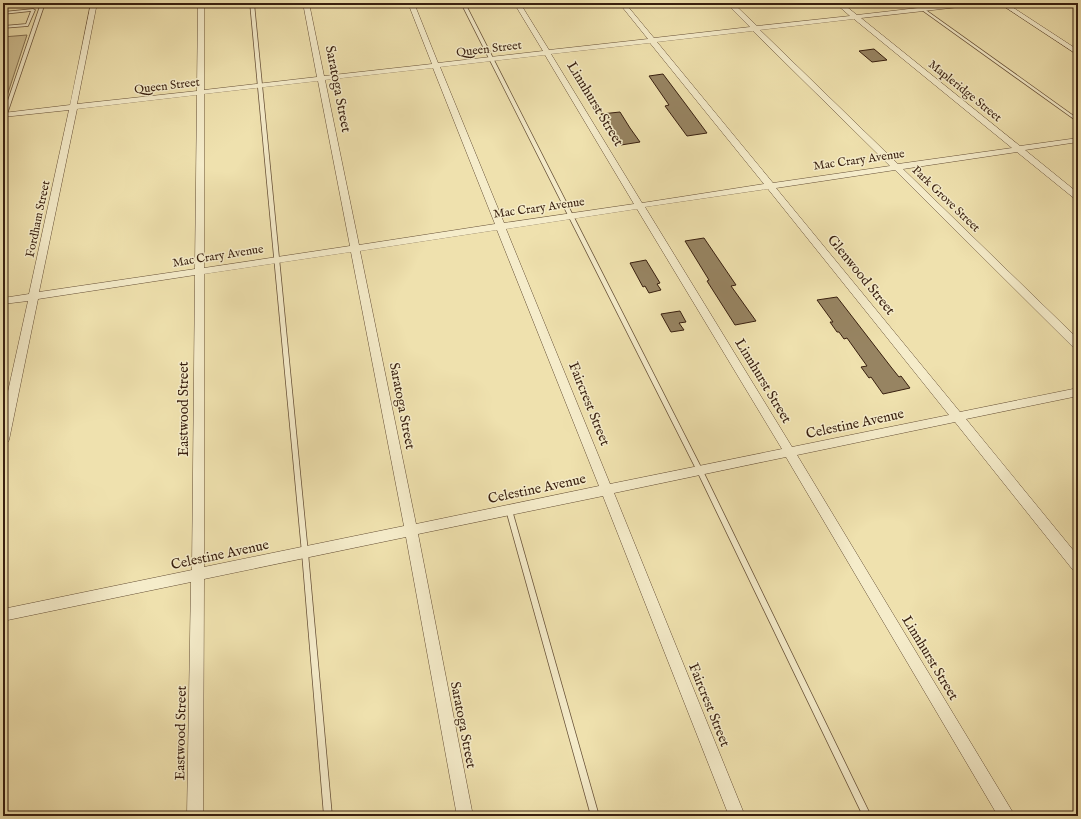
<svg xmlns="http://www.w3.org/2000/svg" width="1081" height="819" font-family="'IM FELL English',serif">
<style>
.green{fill:#d0c093;stroke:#847051}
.building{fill:#978462;stroke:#381f0f}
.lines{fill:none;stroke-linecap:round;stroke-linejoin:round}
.lane-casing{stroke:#665037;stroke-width:1.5}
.street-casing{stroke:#665037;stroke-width:1}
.lane{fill:#f5ecca;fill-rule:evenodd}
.street{fill:#f5ecca;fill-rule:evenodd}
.labels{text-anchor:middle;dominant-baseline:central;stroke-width:3;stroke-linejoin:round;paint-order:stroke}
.far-street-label{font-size:12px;fill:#381f0f;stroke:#f5ecca}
.street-label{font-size:14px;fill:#381f0f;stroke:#f5ecca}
</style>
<rect width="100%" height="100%" fill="#efe1ae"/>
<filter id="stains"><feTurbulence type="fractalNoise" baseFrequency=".005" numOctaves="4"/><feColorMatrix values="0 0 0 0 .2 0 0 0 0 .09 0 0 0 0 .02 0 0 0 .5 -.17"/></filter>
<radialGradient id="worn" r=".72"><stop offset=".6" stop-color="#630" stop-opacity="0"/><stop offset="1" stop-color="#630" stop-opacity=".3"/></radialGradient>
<path class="green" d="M 27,35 L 3,108 L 3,37 Z"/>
<g class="building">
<path d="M 874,49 L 887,60 L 872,62 L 859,51 Z"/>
<path d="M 663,74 L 687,106 L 707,133 L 687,136 L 665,106 L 669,105 L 649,76 Z"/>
<path d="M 620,112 L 630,128 L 640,142 L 621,145 L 601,114 Z"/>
<path d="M 704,238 L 736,285 L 731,286 L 756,321 L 735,325 L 707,281 L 709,280 L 685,241 Z"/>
<path d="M 646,260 L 660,283 L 657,284 L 661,290 L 649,293 L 645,286 L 643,287 L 630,263 Z"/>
<path d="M 837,297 L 891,367 L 899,377 L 901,376 L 910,388 L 883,394 L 871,377 L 869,378 L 861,367 L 867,366 L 847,338 L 844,339 L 839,332 L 837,332 L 830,322 L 833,322 L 817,300 Z"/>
<path d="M 680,311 L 686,322 L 679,323 L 684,330 L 671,332 L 661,314 Z"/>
</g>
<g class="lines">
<defs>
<g id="lane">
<path d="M 41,3 L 45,3 L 5,120 L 3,121 L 3,115 Z"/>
<path d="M 250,3 L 254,3 L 308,553 L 332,816 L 324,816 L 302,553 Z"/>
<path d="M 461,3 L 465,3 L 703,471 L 871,816 L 863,816 L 697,471 Z"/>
<path d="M 912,3 L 916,3 L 1078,119 L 1078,122 Z"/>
<path d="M 33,9 L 35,10 L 28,26 L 3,28 L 3,26 L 26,24 L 31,11 L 3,14 L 3,12 Z"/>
<path d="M 509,507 L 511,508 L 512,510 L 599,816 L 591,816 L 506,510 L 507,508 Z"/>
</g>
<g id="street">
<path d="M 91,3 L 97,3 L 77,104 L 197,91 L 198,3 L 204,3 L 204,90 L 317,77 L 303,3 L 309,3 L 324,76 L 432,64 L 408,3 L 414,3 L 438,63 L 543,51 L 514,3 L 520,3 L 549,50 L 648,39 L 619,3 L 625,3 L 654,38 L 750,27 L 726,3 L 733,3 L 757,26 L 850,16 L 835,3 L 842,3 L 857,15 L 961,3 L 980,3 L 977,5 L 861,18 L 1020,146 L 1078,138 L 1078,142 L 1025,150 L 1078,193 L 1078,200 L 1075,199 L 1017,152 L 903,169 L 1078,339 L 1078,349 L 1074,348 L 895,170 L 776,188 L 960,412 L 1078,388 L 1078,396 L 966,419 L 1078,556 L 1078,572 L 1073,570 L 955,422 L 797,455 L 1015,816 L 998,816 L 786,457 L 614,493 L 745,816 L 729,816 L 603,496 L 418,534 L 473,816 L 457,816 L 406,537 L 204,579 L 203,816 L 187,816 L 191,582 L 3,621 L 3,609 L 192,570 L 195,275 L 38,299 L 9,440 L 7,443 L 3,444 L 3,414 L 28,301 L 3,304 L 3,298 L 29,294 L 69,110 L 3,117 L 3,113 L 70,105 ZM 854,19 L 1012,148 L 898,164 L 760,30 ZM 753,31 L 890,166 L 773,183 L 657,42 ZM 650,43 L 764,184 L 642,203 L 551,54 ZM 545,55 L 634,204 L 504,223 L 440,67 ZM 433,68 L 495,224 L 359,245 L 325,80 ZM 318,81 L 350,246 L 204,268 L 204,94 ZM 197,95 L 195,269 L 39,292 L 77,109 ZM 768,189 L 949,415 L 792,447 L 645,207 ZM 637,209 L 782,449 L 610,484 L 506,229 ZM 497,230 L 599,486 L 416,524 L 360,251 ZM 351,252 L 404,526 L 204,567 L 204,274 Z"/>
<path d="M 999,3 L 1006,3 L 1078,50 L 1078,55 Z"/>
</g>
</defs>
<use href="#lane" class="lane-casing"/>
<use href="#street" class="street-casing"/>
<use href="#lane" class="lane"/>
<use href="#street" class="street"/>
</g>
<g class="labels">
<g class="far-street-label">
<text transform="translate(489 49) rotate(-7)">Queen Street</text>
<text transform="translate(167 86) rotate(-7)">Queen Street</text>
<text transform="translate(965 91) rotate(39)">Mapleridge Street</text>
<text transform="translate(859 160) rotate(-8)">Mac Crary Avenue</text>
<text transform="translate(946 199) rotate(44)">Park Grove Street</text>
<text transform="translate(539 208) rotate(-8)">Mac Crary Avenue</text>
<text transform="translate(38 219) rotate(-78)">Fordham Street</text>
<text transform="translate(218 256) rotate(-9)">Mac Crary Avenue</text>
</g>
<g class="street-label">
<text transform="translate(338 89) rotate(79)">Saratoga Street</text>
<text transform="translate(595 104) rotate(59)">Linnhurst Street</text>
<text transform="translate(861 275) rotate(51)">Glenwood Street</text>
<text transform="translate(763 381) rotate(59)">Linnhurst Street</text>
<text transform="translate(589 404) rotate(68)">Faircrest Street</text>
<text transform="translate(402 406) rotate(79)">Saratoga Street</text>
<text transform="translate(184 409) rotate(-90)">Eastwood Street</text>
<text transform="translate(855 424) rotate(-12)">Celestine Avenue</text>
<text transform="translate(537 489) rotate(-12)">Celestine Avenue</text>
<text transform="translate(220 555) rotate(-12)">Celestine Avenue</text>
<text transform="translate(930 658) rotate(59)">Linnhurst Street</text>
<text transform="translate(709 705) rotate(68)">Faircrest Street</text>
<text transform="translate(463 725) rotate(79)">Saratoga Street</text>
<text transform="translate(181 733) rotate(-89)">Eastwood Street</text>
</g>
</g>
<rect width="1081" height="819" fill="none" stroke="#efe1ae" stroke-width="16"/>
<rect x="4" y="4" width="1073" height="811" fill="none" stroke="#381f0f" stroke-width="2"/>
<rect x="8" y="8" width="1065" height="803" fill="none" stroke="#381f0f"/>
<rect width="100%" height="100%" filter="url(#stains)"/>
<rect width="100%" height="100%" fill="url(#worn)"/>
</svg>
